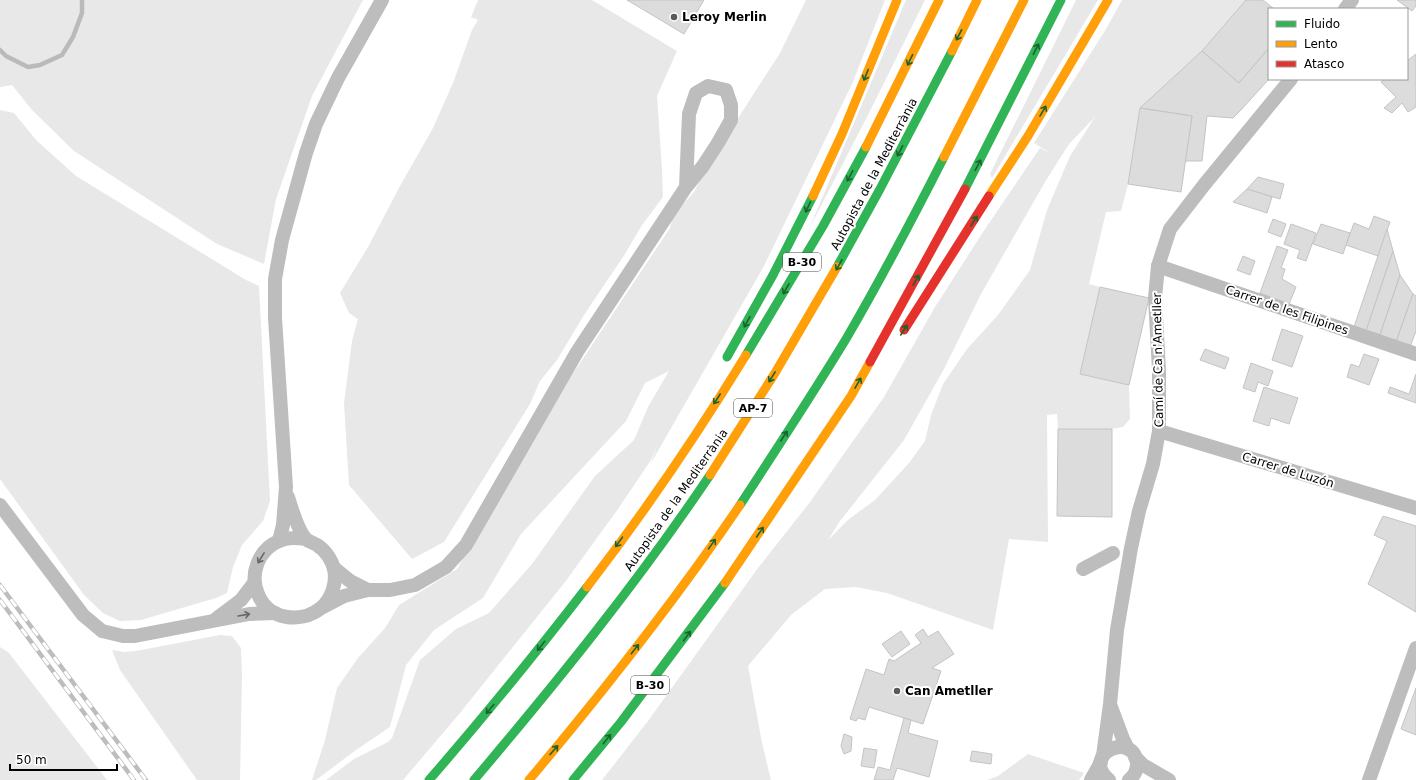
<svg xmlns="http://www.w3.org/2000/svg" width="1416" height="780" font-family="'DejaVu Sans',sans-serif">
<style>
.green{fill:#e8e8e8;fill-rule:evenodd}
.lines{fill:none;stroke-linecap:round;stroke-linejoin:round}
.stream{stroke:#bababa;stroke-width:4.5}
.building{fill:#dcdcdc;stroke:#c4c4c4}
.street{stroke:#bdbdbd;stroke-width:14}
.fast{stroke:#30b455;stroke-width:9}
.slow{stroke:#ff9f0a;stroke-width:9}
.jam{stroke:#e5322d;stroke-width:9}
.rail-casing{stroke:#bdbdbd;stroke-width:4.5}
.rail{stroke:#fff;stroke-width:3;stroke-dasharray:9;stroke-linecap:butt}
.oneway{stroke:#1a632f}
.oneway2{stroke:#686868}
.poi-dot{fill:#595959;stroke:#fff;stroke-width:1.5}
.labels{text-anchor:middle;dominant-baseline:central;stroke-width:4;stroke-linejoin:round;paint-order:stroke}
.shield{fill:#fff;stroke:#4c4c4c;stroke-width:1}
.shield-label{font-size:11px;font-weight:bold;fill:#000}
.poi-label{font-size:12px;font-weight:bold;fill:#000;stroke:#fff;text-anchor:start}
.street-label{font-size:12px;fill:#000;stroke:#fff}
</style>
<rect width="100%" height="100%" fill="#fff"/>
<g class="green">
<path d="M 0,0 L 363,0 L 312,96 L 276,199 L 264,264 L 217,244 L 74,151 L 32,110 L 12,85 L 0,87 Z"/>
<path d="M 478,0 L 592,0 L 677,51 L 657,96 L 662,169 L 663,197 L 642,225 L 625,254 L 584,315 L 557,360 L 540,381 L 530,404 L 444,542 L 412,559 L 349,485 L 344,403 L 352,341 L 358,319 L 349,313 L 340,293 L 368,247 L 400,186 L 433,128 L 453,83 L 472,30 L 478,20 L 471,17 Z"/>
<path d="M 806,0 L 885,0 L 852,84 L 764,266 L 651,463 L 657,444 L 651,460 L 618,509 L 565,582 L 460,713 L 403,780 L 326,780 L 354,759 L 388,742 L 392,738 L 420,660 L 456,629 L 489,613 L 532,564 L 595,476 L 634,440 L 648,407 L 669,371 L 645,383 L 626,421 L 521,534 L 483,598 L 434,630 L 406,665 L 390,727 L 356,750 L 316,780 L 312,780 L 325,740 L 337,688 L 358,658 L 385,628 L 399,605 L 457,569 L 572,375 L 670,228 L 673,215 L 694,192 L 706,168 L 780,53 Z"/>
<path d="M 906,0 L 925,0 L 868,115 L 809,229 Z"/>
<path d="M 1076,0 L 1098,0 L 992,178 L 990,174 Z"/>
<path d="M 1122,0 L 1246,0 L 1202,51 L 1140,108 L 1128,184 L 1121,211 L 1106,212 L 1089,284 L 1100,287 L 1080,374 L 1129,385 L 1130,419 L 1123,427 L 1112,429 L 1058,429 L 1057,414 L 1047,415 L 1048,542 L 1009,539 L 993,630 L 887,593 L 856,587 L 825,589 L 791,615 L 748,666 L 762,743 L 771,780 L 602,780 L 648,721 L 758,568 L 810,502 L 884,397 L 935,307 L 985,229 L 1040,148 L 1050,153 L 1034,143 L 1106,29 ZM 1095,117 L 1070,156 L 1047,210 L 1030,270 L 998,315 L 967,349 L 943,384 L 931,415 L 925,441 L 909,463 L 875,500 L 849,519 L 828,540 L 840,521 L 904,440 L 944,369 L 981,294 L 1045,182 L 1069,144 Z"/>
<path d="M 0,110 L 14,113 L 37,141 L 76,176 L 246,280 L 259,286 L 270,501 L 263,521 L 242,545 L 233,567 L 227,593 L 216,598 L 141,620 L 120,621 L 103,613 L 84,595 L 0,479 Z"/>
<path d="M 220,635 L 232,636 L 241,648 L 242,675 L 240,780 L 197,780 L 120,670 L 112,650 L 124,652 L 136,651 Z"/>
<path d="M 0,647 L 9,653 L 107,780 L 0,780 Z"/>
<path d="M 1028,754 L 1084,773 L 1079,780 L 987,780 L 998,776 Z"/>
</g>
<g class="lines">
<path class="stream" d="M 0,50 L 6,56 L 28,67 L 40,65 L 62,55 L 73,37 L 82,13 L 82,0"/>
</g>
<g class="building">
<path d="M 627,0 L 704,0 L 684,34 Z"/>
<path d="M 1246,0 L 1263,0 L 1274,9 L 1269,9 L 1269,48 L 1239,83 L 1202,51 Z"/>
<path d="M 1397,0 L 1416,0 L 1416,6 L 1412,11 Z"/>
<path d="M 1269,48 L 1269,79 L 1240,111 L 1233,118 L 1207,116 L 1202,161 L 1185,161 L 1192,116 L 1140,108 L 1202,51 L 1239,83 Z"/>
<path d="M 1416,54 L 1416,107 L 1408,112 L 1402,103 L 1392,113 L 1384,108 L 1396,97 L 1381,82 L 1385,79 L 1407,79 L 1407,61 Z"/>
<path d="M 1140,108 L 1192,116 L 1181,192 L 1128,184 Z"/>
<path d="M 1258,177 L 1284,184 L 1280,199 L 1247,189 Z"/>
<path d="M 1247,189 L 1272,197 L 1267,213 L 1233,202 Z"/>
<path d="M 1374,216 L 1390,222 L 1378,256 L 1346,245 L 1354,223 L 1369,229 Z"/>
<path d="M 1273,219 L 1286,224 L 1281,237 L 1268,232 Z"/>
<path d="M 1291,224 L 1316,233 L 1306,261 L 1297,258 L 1300,250 L 1284,244 Z"/>
<path d="M 1321,224 L 1350,233 L 1343,254 L 1313,244 Z"/>
<path d="M 1387,229 L 1393,251 L 1366,331 L 1354,327 Z"/>
<path d="M 1277,246 L 1288,250 L 1281,268 L 1285,269 L 1282,279 L 1296,287 L 1289,304 L 1260,293 Z"/>
<path d="M 1393,251 L 1400,275 L 1380,335 L 1366,331 Z"/>
<path d="M 1243,256 L 1255,261 L 1250,275 L 1237,270 Z"/>
<path d="M 1400,275 L 1413,294 L 1396,342 L 1380,335 Z"/>
<path d="M 1100,287 L 1149,298 L 1129,385 L 1080,374 Z"/>
<path d="M 1413,294 L 1416,296 L 1416,331 L 1410,347 L 1396,342 Z"/>
<path d="M 1282,329 L 1303,336 L 1292,367 L 1272,360 Z"/>
<path d="M 1205,349 L 1229,358 L 1225,369 L 1200,360 Z"/>
<path d="M 1364,354 L 1379,359 L 1369,385 L 1347,377 L 1351,364 L 1359,367 Z"/>
<path d="M 1251,363 L 1273,371 L 1268,386 L 1258,382 L 1255,392 L 1243,388 Z"/>
<path d="M 1416,374 L 1416,403 L 1388,393 L 1390,387 L 1409,394 Z"/>
<path d="M 1264,387 L 1298,398 L 1289,424 L 1271,418 L 1269,426 L 1253,421 Z"/>
<path d="M 1058,429 L 1112,429 L 1112,517 L 1057,516 Z"/>
<path d="M 1383,516 L 1416,526 L 1416,612 L 1368,584 L 1387,541 L 1374,535 Z"/>
<path d="M 923,629 L 928,637 L 938,631 L 954,654 L 932,668 L 941,671 L 923,724 L 869,707 L 865,720 L 858,718 L 856,721 L 850,719 L 866,669 L 884,675 L 889,659 L 894,661 L 921,643 L 915,635 Z"/>
<path d="M 901,631 L 910,644 L 892,657 L 882,644 Z"/>
<path d="M 1416,688 L 1416,735 L 1401,729 Z"/>
<path d="M 904,718 L 911,720 L 908,733 L 938,741 L 929,777 L 897,768 L 893,780 L 874,780 L 878,767 L 890,770 Z"/>
<path d="M 844,734 L 852,737 L 851,751 L 844,754 L 841,746 Z"/>
<path d="M 864,748 L 877,750 L 874,768 L 861,766 Z"/>
<path d="M 972,751 L 992,754 L 991,764 L 970,761 Z"/>
</g>
<g class="lines">
<g class="street">
<path d="M 1345,9 L 1352,0"/>
<path d="M 1158,266 L 1416,354"/>
<path d="M 1159,431 L 1416,508"/>
<path d="M 288,497 C 291,507 299,532 306,539 C 309,542 314,543 317,545 C 325,550 332,560 334,569 C 337,582 332,599 321,608 C 301,624 268,620 258,594 C 249,574 259,549 279,541 C 288,537 297,538 306,539"/>
<path d="M 0,505 L 83,615 L 102,631 L 123,636 L 135,636 L 249,614 L 275,613"/>
<path d="M 279,541 L 283,525 L 286,487 L 275,318 L 275,279 L 282,240 L 306,153 L 316,124 L 338,78 L 382,0"/>
<path d="M 334,568 L 350,581 L 368,590"/>
<path d="M 1083,569 L 1113,553"/>
<path d="M 323,607 L 344,596 L 368,590 L 390,590 L 415,585 L 446,567 L 466,545 L 577,352 L 686,187 L 703,166 L 718,143 L 731,120 L 731,105 L 726,90 L 708,86 L 696,93 L 689,114 L 686,187"/>
<path d="M 217,618 L 241,600 L 254,583"/>
<path d="M 1111,707 L 1123,739 L 1128,749"/>
<path d="M 1103,756 L 1110,704 L 1117,630 L 1131,548 L 1139,511 L 1153,464 L 1159,431 L 1159,370 L 1155,298 L 1158,266 L 1170,229 L 1204,185 L 1291,79"/>
<path d="M 1135,757 L 1143,765 L 1169,780"/>
<path d="M 1091,780 L 1101,762"/>
<path d="M 1109,780 C 1079,755 1134,729 1137,764 C 1137,770 1134,776 1129,780"/>
<path d="M 1369,780 L 1416,648"/>
</g>
<g class="fast">
<path d="M 965,189 L 1061,0"/>
<path d="M 837,267 L 880,189 L 952,51"/>
<path d="M 746,355 L 823,226 L 866,147"/>
<path d="M 727,357 L 773,275 L 813,196"/>
<path d="M 740,505 C 776,450 812,395 846,339 C 881,279 913,218 944,157"/>
<path d="M 429,780 C 484,717 536,653 587,587"/>
<path d="M 474,780 C 557,682 638,582 710,475"/>
<path d="M 573,780 L 621,722 L 725,583"/>
</g>
<g class="slow">
<path d="M 952,51 L 977,0"/>
<path d="M 866,147 L 939,0"/>
<path d="M 944,157 L 1024,0"/>
<path d="M 813,196 L 842,134 L 897,0"/>
<path d="M 989,196 L 1028,136 L 1108,0"/>
<path d="M 710,475 L 775,373 L 837,267"/>
<path d="M 725,583 L 851,396 L 870,362"/>
<path d="M 587,587 C 644,513 697,435 746,355"/>
<path d="M 529,780 C 603,692 675,601 740,505"/>
</g>
<g class="jam">
<path d="M 904,330 L 989,196"/>
<path d="M 870,362 L 965,189"/>
</g>
<defs>
<g id="rail">
<path d="M 0,585 L 146,780"/>
<path d="M 0,600 L 134,780"/>
</g>
</defs>
<use href="#rail" class="rail-casing"/>
<use href="#rail" class="rail"/>
</g>
<defs><path id="oneway-shaft" d="M-6 0H5M1.5-3L5.5 0L1.5 3" fill="none" stroke-width="1.6" stroke-linecap="round" stroke-linejoin="round"/></defs>
<g class="oneway">
<use href="#oneway-shaft" transform="translate(959 35) rotate(117)"/>
<use href="#oneway-shaft" transform="translate(1036 49) rotate(-63)"/>
<use href="#oneway-shaft" transform="translate(910 60) rotate(116)"/>
<use href="#oneway-shaft" transform="translate(866 75) rotate(112)"/>
<use href="#oneway-shaft" transform="translate(1043 111) rotate(-59)"/>
<use href="#oneway-shaft" transform="translate(900 151) rotate(117)"/>
<use href="#oneway-shaft" transform="translate(978 165) rotate(-62)"/>
<use href="#oneway-shaft" transform="translate(850 176) rotate(118)"/>
<use href="#oneway-shaft" transform="translate(808 207) rotate(115)"/>
<use href="#oneway-shaft" transform="translate(974 221) rotate(-57)"/>
<use href="#oneway-shaft" transform="translate(839 265) rotate(119)"/>
<use href="#oneway-shaft" transform="translate(916 280) rotate(-61)"/>
<use href="#oneway-shaft" transform="translate(786 289) rotate(120)"/>
<use href="#oneway-shaft" transform="translate(747 322) rotate(119)"/>
<use href="#oneway-shaft" transform="translate(904 330) rotate(-57)"/>
<use href="#oneway-shaft" transform="translate(772 377) rotate(122)"/>
<use href="#oneway-shaft" transform="translate(858 383) rotate(-60)"/>
<use href="#oneway-shaft" transform="translate(717 399) rotate(123)"/>
<use href="#oneway-shaft" transform="translate(784 436) rotate(-57)"/>
<use href="#oneway-shaft" transform="translate(760 532) rotate(-56)"/>
<use href="#oneway-shaft" transform="translate(619 542) rotate(126)"/>
<use href="#oneway-shaft" transform="translate(712 544) rotate(-55)"/>
<use href="#oneway-shaft" transform="translate(687 636) rotate(-54)"/>
<use href="#oneway-shaft" transform="translate(541 646) rotate(128)"/>
<use href="#oneway-shaft" transform="translate(635 649) rotate(-52)"/>
<use href="#oneway-shaft" transform="translate(490 709) rotate(130)"/>
<use href="#oneway-shaft" transform="translate(607 739) rotate(-51)"/>
<use href="#oneway-shaft" transform="translate(554 750) rotate(-49)"/>
</g>
<g class="oneway2">
<use href="#oneway-shaft" transform="translate(261 558) rotate(121)"/>
<use href="#oneway-shaft" transform="translate(244 615) rotate(-10)"/>
</g>
<g class="poi-dot">
<circle cx="674" cy="17" r="4"/>
<circle cx="897" cy="691" r="4"/>
</g>
<g class="labels">
<g class="shield">
<rect x="783" y="253" width="38" height="18" rx="3"/>
<rect x="734" y="399" width="38" height="18" rx="3"/>
<rect x="631" y="676" width="38" height="18" rx="3"/>
</g>
<g class="shield-label">
<text x="802" y="262">B-30</text>
<text x="753" y="408">AP-7</text>
<text x="650" y="685">B-30</text>
</g>
<g class="poi-label">
<text x="682" y="17">Leroy Merlin</text>
<text x="905" y="691">Can Ametller</text>
</g>
<g class="street-label">
<text transform="translate(874 174) rotate(-62)">Autopista de la Mediterrània</text>
<text transform="translate(1287 310) rotate(19)">Carrer de les Filipines</text>
<text transform="translate(1158 360) rotate(-91)">Camí de Ca n'Ametller</text>
<text transform="translate(1288 470) rotate(17)">Carrer de Luzón</text>
<text transform="translate(676 500) rotate(-55)">Autopista de la Mediterrània</text>
</g>
</g>
<rect x="1268" y="8" width="140" height="72" fill="#ffffff" stroke="#999999"/>
<rect x="1276" y="21" width="20" height="6" fill="#30b455" stroke="#999999"/>
<text x="1304" y="28" font-size="12" fill="#000000">Fluido</text>
<rect x="1276" y="41" width="20" height="6" fill="#ff9f0a" stroke="#999999"/>
<text x="1304" y="48" font-size="12" fill="#000000">Lento</text>
<rect x="1276" y="61" width="20" height="6" fill="#e5322d" stroke="#999999"/>
<text x="1304" y="68" font-size="12" fill="#000000">Atasco</text>
<path d="M10 764v6h107v-6" fill="none" stroke="#000000" stroke-width="2"/>
<text x="16" y="764" font-size="12" fill="#000000" stroke="#ffffff" stroke-width="3" paint-order="stroke">50 m</text>
</svg>
